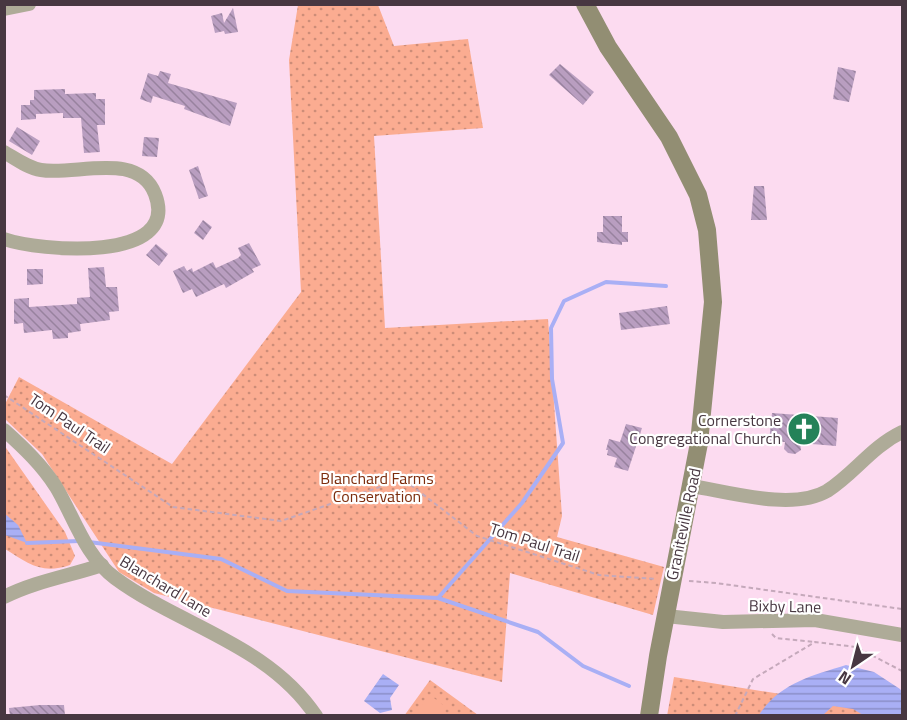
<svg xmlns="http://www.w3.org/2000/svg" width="907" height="720" font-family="'Titillium Web',sans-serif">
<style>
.park{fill:url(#park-dots)}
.garden{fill:#fbac91}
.water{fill:url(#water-rules)}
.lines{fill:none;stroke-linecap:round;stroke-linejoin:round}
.stream{stroke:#a9aff5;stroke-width:4}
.building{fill:url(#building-back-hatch)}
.path{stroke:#c5a9bb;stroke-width:2;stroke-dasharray:4.5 3;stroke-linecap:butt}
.street{stroke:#aeab98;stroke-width:14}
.secondary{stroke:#928e73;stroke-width:18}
.labels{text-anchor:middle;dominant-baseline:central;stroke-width:4.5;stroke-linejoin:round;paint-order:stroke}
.poi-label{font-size:16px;fill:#473741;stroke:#fff;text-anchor:end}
.street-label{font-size:16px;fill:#473741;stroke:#fff}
.park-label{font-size:16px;fill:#7c2d0d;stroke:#fff}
</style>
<defs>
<pattern id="park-dots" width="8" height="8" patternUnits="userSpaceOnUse" patternTransform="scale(1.5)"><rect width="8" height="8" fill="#fbac91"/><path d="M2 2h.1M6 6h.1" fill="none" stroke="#cd8d78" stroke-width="1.8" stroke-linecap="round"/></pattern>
<pattern id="water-rules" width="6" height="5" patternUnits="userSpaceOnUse" patternTransform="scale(1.5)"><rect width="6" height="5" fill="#a9aff5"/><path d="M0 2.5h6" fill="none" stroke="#8b8fc8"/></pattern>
<pattern id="building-back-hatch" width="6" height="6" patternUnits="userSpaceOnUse" patternTransform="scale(1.5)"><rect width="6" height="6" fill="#b99ec0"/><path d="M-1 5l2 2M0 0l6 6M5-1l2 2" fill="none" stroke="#98829e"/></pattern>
</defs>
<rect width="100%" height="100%" fill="#fcdbf0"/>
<g class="park">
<path d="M 298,5 L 378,5 L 394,46 L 468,39 L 483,128 L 374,136 L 385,328 L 548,319 L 562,516 L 557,537 L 664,567 L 653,615 L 510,573 L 502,682 L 154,593 L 119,572 L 42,454 L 5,419 L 5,404 L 19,377 L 172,464 L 301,292 L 289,60 Z"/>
<path d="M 4,445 L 65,532 L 75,556 L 70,565 C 41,575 28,563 5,549 Z"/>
<path d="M 674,677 L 886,711 L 892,716 L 667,716 Z"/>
<path d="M 430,680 L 478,715 L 404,716 Z"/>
</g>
<path class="garden" d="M 430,695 L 447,708 L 441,715 L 414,715 Z"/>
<g class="water">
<path d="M 4,513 L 18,525 L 27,543 L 5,535 Z"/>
<path d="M 846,665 L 874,672 L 900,689 L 902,692 L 902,715 L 863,715 L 853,709 L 833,706 L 823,715 L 759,715 C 780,683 811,676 846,665 Z"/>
<path d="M 383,674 L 399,685 L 390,698 L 392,710 L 380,713 L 364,701 Z"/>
</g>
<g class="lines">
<g class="stream">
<path d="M 89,542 L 221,559 L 287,591 L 438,598 L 538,632 L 583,666 L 629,686"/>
<path d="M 27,543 L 79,541"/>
<path d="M 438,598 L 522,503 L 563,443 L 552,379 L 551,328 L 564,301 L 606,282 L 666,286"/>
</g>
</g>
<g class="building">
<path d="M 233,8 L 238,32 L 225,34 L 224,31 L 215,33 L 211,16 L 222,13 L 224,23 Z"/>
<path d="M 560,64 L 594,92 L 583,105 L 549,75 Z"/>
<path d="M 838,67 L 856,71 L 849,102 L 833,99 Z"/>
<path d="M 160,71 L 171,74 L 168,83 L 237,103 L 230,126 L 184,109 L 185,106 L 153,96 L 151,103 L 140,99 L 148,73 L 158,76 Z"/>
<path d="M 65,89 L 65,94 L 96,93 L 96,99 L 105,99 L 105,125 L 97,125 L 100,152 L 84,153 L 81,118 L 63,118 L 63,113 L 36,114 L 36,119 L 21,120 L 21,105 L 30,105 L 30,100 L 34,100 L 34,90 Z"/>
<path d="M 17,127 L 40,141 L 32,155 L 9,141 Z"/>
<path d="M 144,137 L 159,138 L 157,157 L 142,156 Z"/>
<path d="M 198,166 L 208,196 L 199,199 L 189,170 Z"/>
<path d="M 754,186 L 764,186 L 767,220 L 751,220 Z"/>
<path d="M 603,216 L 622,216 L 622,232 L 628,232 L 628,242 L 622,242 L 622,245 L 597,242 L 597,232 L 603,232 Z"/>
<path d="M 203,220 L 212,227 L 203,240 L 194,233 Z"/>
<path d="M 249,243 L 261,265 L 252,269 L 254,272 L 226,288 L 224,284 L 196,297 L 192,289 L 183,293 L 173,271 L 184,266 L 187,271 L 192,268 L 193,272 L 213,262 L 216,268 L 238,258 L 241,255 L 238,248 Z"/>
<path d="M 156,244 L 168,254 L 159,266 L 146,255 Z"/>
<path d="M 104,267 L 106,287 L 117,287 L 119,311 L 109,312 L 110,320 L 80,324 L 81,331 L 68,333 L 68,338 L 53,339 L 52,330 L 24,333 L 23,323 L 14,324 L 14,299 L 29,298 L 29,307 L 77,304 L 77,298 L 90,297 L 88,268 Z"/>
<path d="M 27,269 L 43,269 L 43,284 L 27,285 Z"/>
<path d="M 667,306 L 670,324 L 621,330 L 619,313 Z"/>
<path d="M 772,413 L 838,418 L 836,446 L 800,443 L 801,450 L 795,454 L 788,453 L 784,449 L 785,442 L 769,441 Z"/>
<path d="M 626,424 L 642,428 L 628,471 L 614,467 L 617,458 L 607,455 L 608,450 L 606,450 L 609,439 L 620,442 Z"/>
<path d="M 40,705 L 64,705 L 65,716 L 10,716 L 9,708 Z"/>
</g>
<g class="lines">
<g class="path">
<path d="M 4,395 L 173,507 L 281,521 L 403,479 L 477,536 L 599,575 L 656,579"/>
<path d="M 689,581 L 716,583 L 902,609"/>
<path d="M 772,634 L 776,638 L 815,642"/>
<path d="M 735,716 L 753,679 L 815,642 L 856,647 L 902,671"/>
</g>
<g class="street">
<path d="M 4,9 L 29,4"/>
<path d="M 4,152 C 16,159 28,168 41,170 C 75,176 138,150 155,194 C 182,264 38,251 4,239"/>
<path d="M 4,430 C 24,448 42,465 56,487 C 74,517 85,556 115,578 C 180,626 268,644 316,716"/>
<path d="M 692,486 C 729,492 793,511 827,491 C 855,473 871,447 902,432"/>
<path d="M 4,597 C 36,581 69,576 102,565"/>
<path d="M 666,616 L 723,622 L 815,620 L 902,635"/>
</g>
<path class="secondary" d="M 585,4 L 608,47 L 669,137 L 698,195 L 707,230 L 713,302 L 699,443 L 658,656 L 649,716"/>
</g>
<defs>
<symbol id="church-disc" viewBox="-11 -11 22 22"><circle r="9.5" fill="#248259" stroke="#fff"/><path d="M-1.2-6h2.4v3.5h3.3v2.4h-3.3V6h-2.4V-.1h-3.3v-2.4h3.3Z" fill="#fff"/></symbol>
</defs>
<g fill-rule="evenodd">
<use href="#church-disc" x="785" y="410" width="38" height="38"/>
</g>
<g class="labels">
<g class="poi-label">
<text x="781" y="420">Cornerstone<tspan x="781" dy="18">Congregational Church</tspan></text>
</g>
<g class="street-label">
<text transform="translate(70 423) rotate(34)">Tom Paul Trail</text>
<text transform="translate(683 524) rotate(-78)">Graniteville Road</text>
<text transform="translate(535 542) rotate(18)">Tom Paul Trail</text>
<text transform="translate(166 586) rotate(31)">Blanchard Lane</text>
<text transform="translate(785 606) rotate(1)">Bixby Lane</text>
</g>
<g class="park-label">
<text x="377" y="478">Blanchard Farms<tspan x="377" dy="18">Conservation</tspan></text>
</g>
</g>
<rect width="907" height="720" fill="none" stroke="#473741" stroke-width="12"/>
<g transform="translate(853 666) rotate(215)" stroke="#ffffff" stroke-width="4.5" paint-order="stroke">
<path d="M0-4.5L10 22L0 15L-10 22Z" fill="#473741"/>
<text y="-9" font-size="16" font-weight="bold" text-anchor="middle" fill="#473741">N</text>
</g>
</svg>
